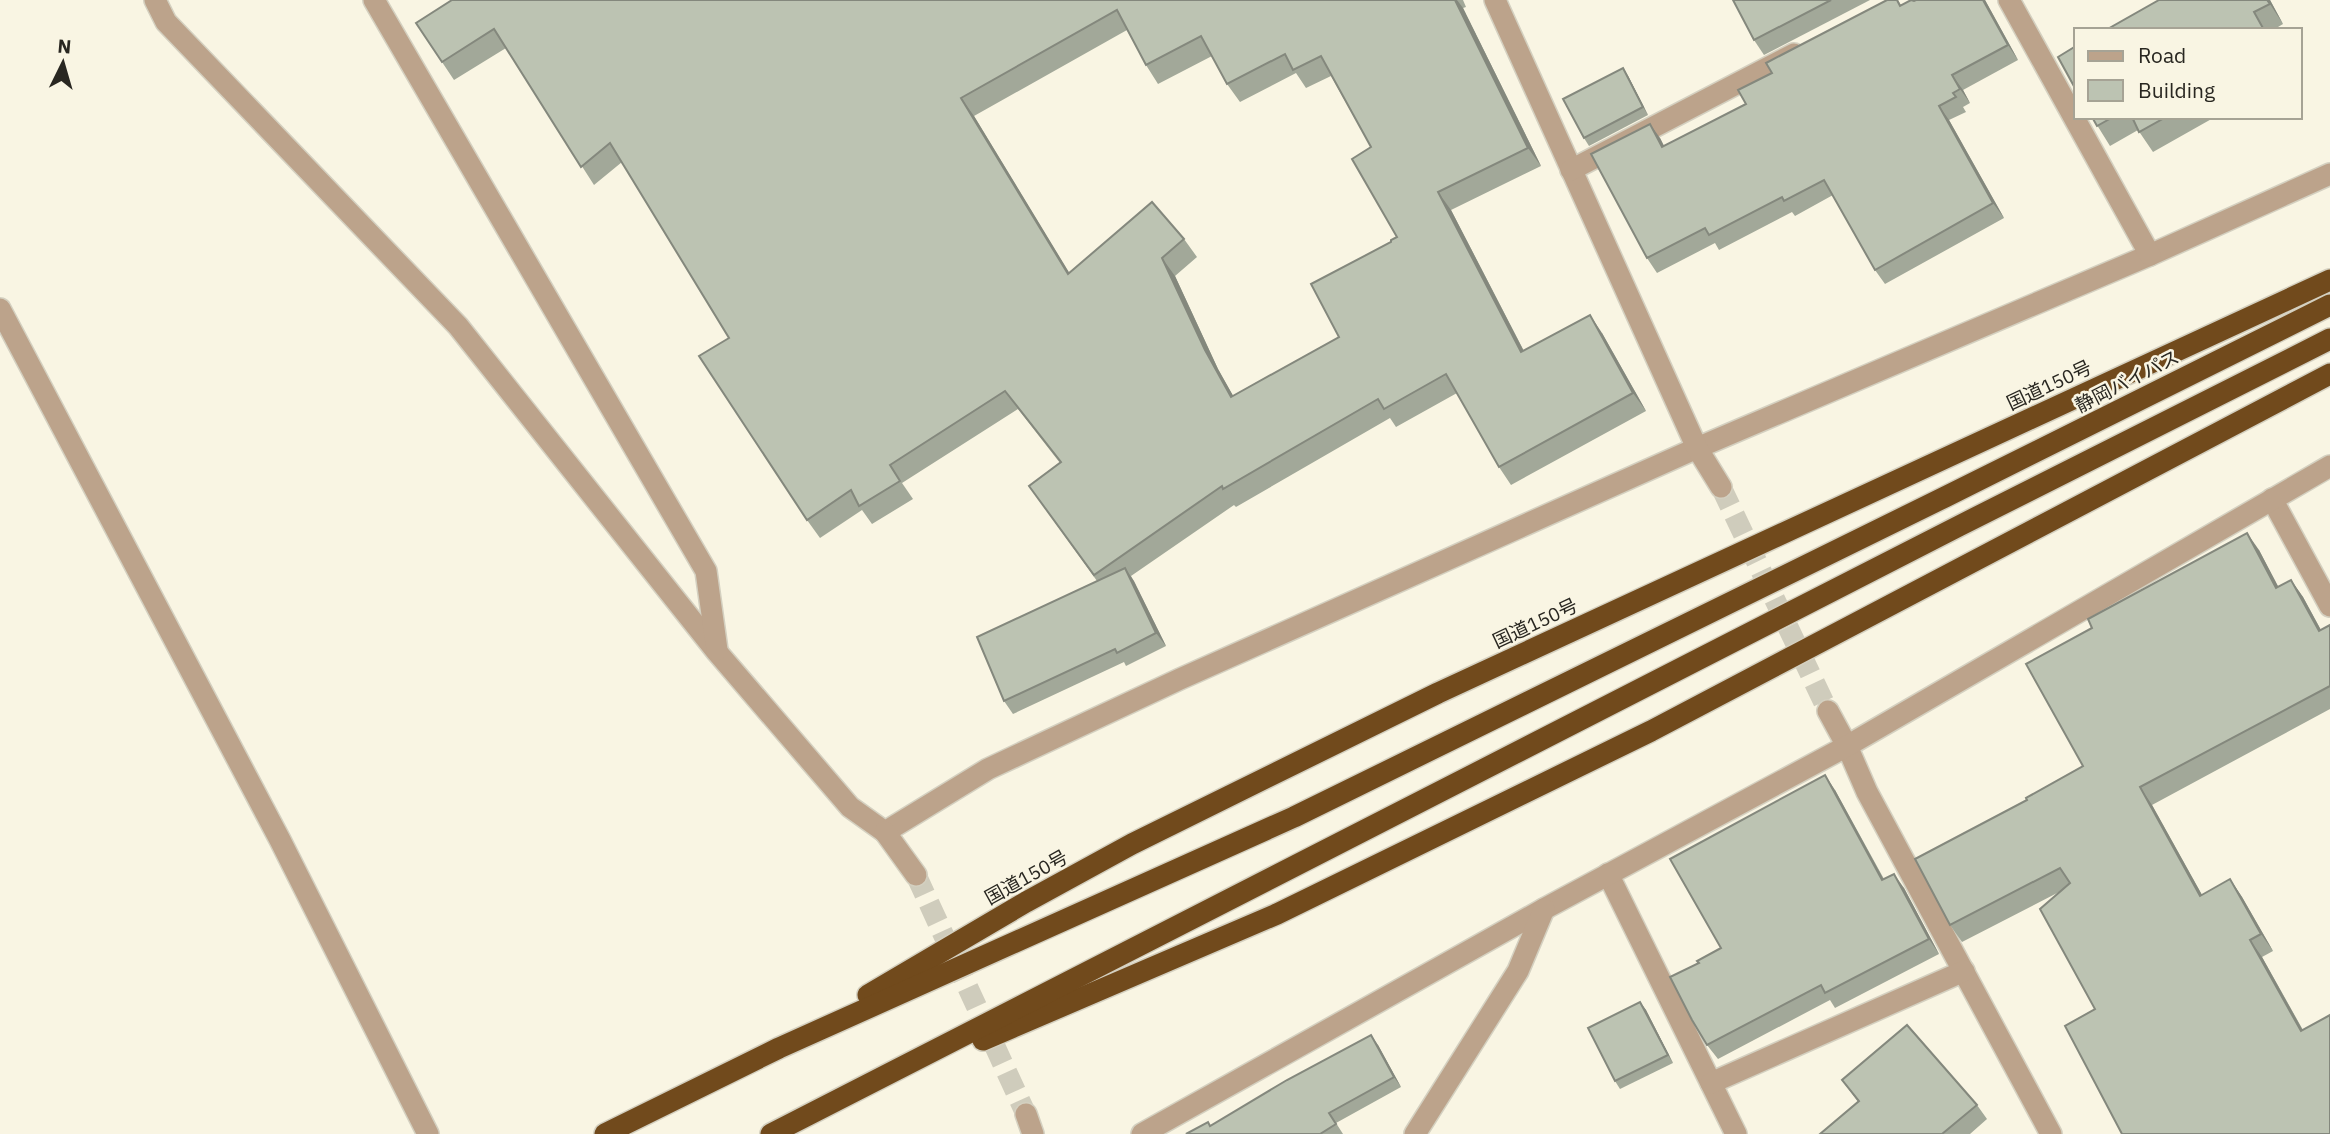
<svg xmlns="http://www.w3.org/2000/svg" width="2330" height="1134" font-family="'IBM Plex Sans','Noto Sans JP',sans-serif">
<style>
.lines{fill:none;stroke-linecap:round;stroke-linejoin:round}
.minor-tunnel{stroke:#cfccbc;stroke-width:21;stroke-dasharray:21 10;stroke-linecap:butt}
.minor-casing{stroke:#d4d0c0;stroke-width:24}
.highway-casing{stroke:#d4d0c0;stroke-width:24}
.minor{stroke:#bca38b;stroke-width:21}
.highway{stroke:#714a1c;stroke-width:21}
.wall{fill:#a2a899;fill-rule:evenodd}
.shaded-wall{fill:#84887d}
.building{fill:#bcc3b2;stroke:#84887d;stroke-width:2;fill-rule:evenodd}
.labels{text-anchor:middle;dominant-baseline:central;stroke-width:5;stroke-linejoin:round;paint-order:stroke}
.street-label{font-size:19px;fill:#292721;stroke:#f9f5e3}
</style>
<rect width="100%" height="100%" fill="#f9f5e3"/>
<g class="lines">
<g class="minor-tunnel">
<path d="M 1721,487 L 1828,711"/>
<path d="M 916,875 L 1026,1114"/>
</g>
<defs>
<g id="minor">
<path d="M 155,0 L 166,22 L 458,326 L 717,652 L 850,807 L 885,832 L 988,769 L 1180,679 L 1697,448 L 2150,255 L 2330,174"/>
<path d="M 374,0 L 706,571 L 717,650"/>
<path d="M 1495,0 L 1697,448 L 1721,487"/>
<path d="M 2009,0 L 2150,255"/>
<path d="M 1571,170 L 1794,54"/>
<path d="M 0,309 L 280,840 L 428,1134"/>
<path d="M 2272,499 L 2330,606"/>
<path d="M 1828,711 L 1847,746 L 1867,792 L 2051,1134"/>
<path d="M 885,832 L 916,875"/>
<path d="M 1608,874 L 1736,1134"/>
<path d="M 1711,1083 L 1964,971"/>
<path d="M 1026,1114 L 1033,1134"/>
<path d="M 1142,1134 L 1544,909 L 1847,746 L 2330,466"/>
<path d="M 1415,1134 L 1518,971 L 1544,909"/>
</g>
<g id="highway">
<path d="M 868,995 L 1026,902 L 1132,844 L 1438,693 L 2330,280"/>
<path d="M 983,1040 L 1277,914 L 1651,731 L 2330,374"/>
<path d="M 605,1134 L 779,1048 L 1294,817 L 1945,497 L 2330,305"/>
<path d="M 771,1134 L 1959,526 L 2330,339"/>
</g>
</defs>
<use href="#minor" class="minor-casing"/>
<use href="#highway" class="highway-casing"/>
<use href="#minor" class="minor"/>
<use href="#highway" class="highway"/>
</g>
<g class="wall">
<path d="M 452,0 L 1463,0 L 1466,7 L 1463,8 L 1541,166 L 1451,210 L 1524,351 L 1602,333 L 1646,411 L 1511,485 L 1499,467 L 1457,393 L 1396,427 L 1390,418 L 1236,507 L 1234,505 L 1131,576 L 1166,646 L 1126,666 L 1124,662 L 1013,714 L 1004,701 L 1097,581 L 1029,486 L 1060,463 L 1018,409 L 902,483 L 913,499 L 872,524 L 862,510 L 820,538 L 807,520 L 729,338 L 622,162 L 594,185 L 506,48 L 454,80 L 442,62 ZM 1127,30 L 1146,65 L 1158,84 L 1212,56 L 1227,84 L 1240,102 L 1296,73 L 1306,88 L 1331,76 L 1371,147 L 1397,237 L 1391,242 L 1339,337 L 1233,396 L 1218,369 L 1175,276 L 1197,257 L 1184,239 L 1069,273 L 974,116 Z"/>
<path d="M 1733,0 L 1870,0 L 1764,55 L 1754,40 Z"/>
<path d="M 1887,0 L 1898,0 L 1901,5 L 1915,1 L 1985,0 L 2018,60 L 1963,90 L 1970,103 L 1963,107 L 1966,112 L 1949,120 L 2004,218 L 1885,284 L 1875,270 L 1833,195 L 1795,216 L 1792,212 L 1719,250 L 1715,243 L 1657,273 L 1647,258 L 1660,138 L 1664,146 L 1746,104 L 1772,73 Z"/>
<path d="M 2159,0 L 2270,0 L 2283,24 L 2273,30 L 2106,30 Z"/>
<path d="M 1623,68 L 1628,76 L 1648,115 L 1589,146 L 1584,138 Z"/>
<path d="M 2092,117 L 2215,117 L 2153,152 L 2138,130 L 2110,146 Z"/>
<path d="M 2259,550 L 2278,587 L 2291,580 L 2303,597 L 2321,630 L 2330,625 L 2330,709 L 2152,805 L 2202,895 L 2230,879 L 2242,897 L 2273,951 L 2262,957 L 2303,1030 L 2330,1134 L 2095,1009 L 2061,891 L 1962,942 L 1950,925 L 2027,800 L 2083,766 Z"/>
<path d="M 1835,790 L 1884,879 L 1904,888 L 1939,954 L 1835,1008 L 1830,1000 L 1718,1059 L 1707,1045 L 1721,948 Z"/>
<path d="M 1640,1002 L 1646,1010 L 1673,1063 L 1620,1089 L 1615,1081 Z"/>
<path d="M 1378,1045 L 1401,1087 L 1336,1123 L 1343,1134 L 1186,1134 L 1211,1126 Z"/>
<path d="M 1842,1080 L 1977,1105 L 1987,1119 L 1970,1134 L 1820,1134 L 1858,1102 Z"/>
</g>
<g class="shaded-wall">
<path d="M 1455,0 L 1457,0 L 1463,8 L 1541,166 L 1528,148 Z"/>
<path d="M 1983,0 L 1985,0 L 2018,60 L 2008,45 Z"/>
<path d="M 2267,0 L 2270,0 L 2283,24 L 2270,4 Z"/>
<path d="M 1623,68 L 1628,76 L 1648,115 L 1643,107 Z"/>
<path d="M 1952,75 L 1963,90 L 1970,103 L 1960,89 Z"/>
<path d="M 961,98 L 974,116 L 1081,292 L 1068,274 Z"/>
<path d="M 1939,106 L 1949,120 L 2004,218 L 1993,203 Z"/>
<path d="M 1650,124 L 1660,138 L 1672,162 L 1662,147 Z"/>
<path d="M 1438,192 L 1451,210 L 1534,371 L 1521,352 Z"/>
<path d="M 1162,258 L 1175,276 L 1218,369 L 1244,415 L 1231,397 L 1205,350 Z"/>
<path d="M 1590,315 L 1602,333 L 1646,411 L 1633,393 Z"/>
<path d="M 2247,533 L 2259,550 L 2288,605 L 2276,588 Z"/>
<path d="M 1125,568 L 1134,581 L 1166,646 L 1156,633 Z"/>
<path d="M 2291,580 L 2303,597 L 2330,647 L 2319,631 Z"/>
<path d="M 1825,775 L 1835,790 L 1892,895 L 1882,880 Z"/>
<path d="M 2140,787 L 2152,805 L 2212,913 L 2200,896 Z"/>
<path d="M 1894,874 L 1904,888 L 1939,954 L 1929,939 Z"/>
<path d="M 2230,879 L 2242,897 L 2273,951 L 2261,934 Z"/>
<path d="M 2250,940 L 2262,957 L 2313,1049 L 2301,1031 Z"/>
<path d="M 1640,1002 L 1646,1010 L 1673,1063 L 1668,1055 Z"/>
<path d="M 1371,1035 L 1378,1045 L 1401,1087 L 1394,1077 Z"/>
</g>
<g class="building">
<path d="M 452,0 L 1455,0 L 1528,148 L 1438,192 L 1521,352 L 1590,315 L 1633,393 L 1499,467 L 1446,374 L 1384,409 L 1378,399 L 1223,489 L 1222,486 L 1094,575 L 1029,486 L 1061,462 L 1005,391 L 890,465 L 900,481 L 859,506 L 851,490 L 807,520 L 699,356 L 729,338 L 610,143 L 581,167 L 494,29 L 442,62 L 416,23 ZM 1117,10 L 1146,65 L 1201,36 L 1227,84 L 1285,54 L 1293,70 L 1321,56 L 1371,147 L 1352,159 L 1397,237 L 1391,240 L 1391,242 L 1311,284 L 1339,337 L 1231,397 L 1205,350 L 1162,258 L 1184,239 L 1152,202 L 1068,274 L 961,98 Z"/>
<path d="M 1733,0 L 1831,0 L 1754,40 Z"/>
<path d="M 1887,0 L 1897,0 L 1900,6 L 1911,0 L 1914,1 L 1916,0 L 1983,0 L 2008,45 L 1952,75 L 1960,89 L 1953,93 L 1956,97 L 1939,106 L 1993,203 L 1875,270 L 1824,180 L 1784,201 L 1782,197 L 1709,235 L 1705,228 L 1647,258 L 1591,154 L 1650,124 L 1662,147 L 1746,104 L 1738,90 L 1772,73 L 1766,63 Z"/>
<path d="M 2159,0 L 2267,0 L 2270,4 L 2254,12 L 2264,30 L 2106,30 Z"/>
<path d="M 2076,46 L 2076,90 L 2058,57 Z"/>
<path d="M 1623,68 L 1643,107 L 1584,138 L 1563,99 Z"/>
<path d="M 2092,117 L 2113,117 L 2097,126 Z"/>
<path d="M 2132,117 L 2166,117 L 2139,132 Z"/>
<path d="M 2247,533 L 2276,588 L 2291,580 L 2319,631 L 2330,625 L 2330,686 L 2140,787 L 2200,896 L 2230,879 L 2261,934 L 2250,940 L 2301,1031 L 2330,1015 L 2330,1134 L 2122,1134 L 2065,1026 L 2095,1009 L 2040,909 L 2070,883 L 2060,868 L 1950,925 L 1915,859 L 2027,800 L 2026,798 L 2083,766 L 2026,664 L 2092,628 L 2088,619 Z"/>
<path d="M 1125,568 L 1156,633 L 1117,653 L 1115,649 L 1004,701 L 977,637 Z"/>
<path d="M 1825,775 L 1882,880 L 1894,874 L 1929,939 L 1825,993 L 1821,985 L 1707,1045 L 1692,1020 L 1670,977 L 1699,963 L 1697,961 L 1721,948 L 1670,859 Z"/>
<path d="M 1640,1002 L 1668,1055 L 1615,1081 L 1588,1028 Z"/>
<path d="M 1907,1025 L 1977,1105 L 1942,1134 L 1820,1134 L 1859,1101 L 1842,1080 Z"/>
<path d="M 1371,1035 L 1394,1077 L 1329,1113 L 1336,1124 L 1320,1134 L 1186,1134 L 1208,1122 L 1210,1126 L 1287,1080 Z"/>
</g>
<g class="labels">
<g class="street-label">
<text transform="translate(2127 381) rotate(-27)">静岡バイパス</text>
<text transform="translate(2049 385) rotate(-25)">国道150号</text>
<text transform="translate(1535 623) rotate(-25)">国道150号</text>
<text transform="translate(1026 877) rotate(-29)">国道150号</text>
</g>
</g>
<rect x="2074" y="28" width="228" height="91" fill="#f9f5e3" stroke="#a6a395" stroke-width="2"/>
<rect x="2088" y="51" width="35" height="10" fill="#bca38b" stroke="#a6a395" stroke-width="2"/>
<text x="2138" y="63" font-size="21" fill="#292721">Road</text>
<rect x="2088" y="80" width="35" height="21" fill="#bcc3b2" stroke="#a6a395" stroke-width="2"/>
<text x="2138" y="98" font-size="21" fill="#292721">Building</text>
<g transform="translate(63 63) rotate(5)" stroke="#f9f5e3" stroke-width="5" paint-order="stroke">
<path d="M0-5L12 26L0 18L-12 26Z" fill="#292721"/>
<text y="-10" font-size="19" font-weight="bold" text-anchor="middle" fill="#292721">N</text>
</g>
</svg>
